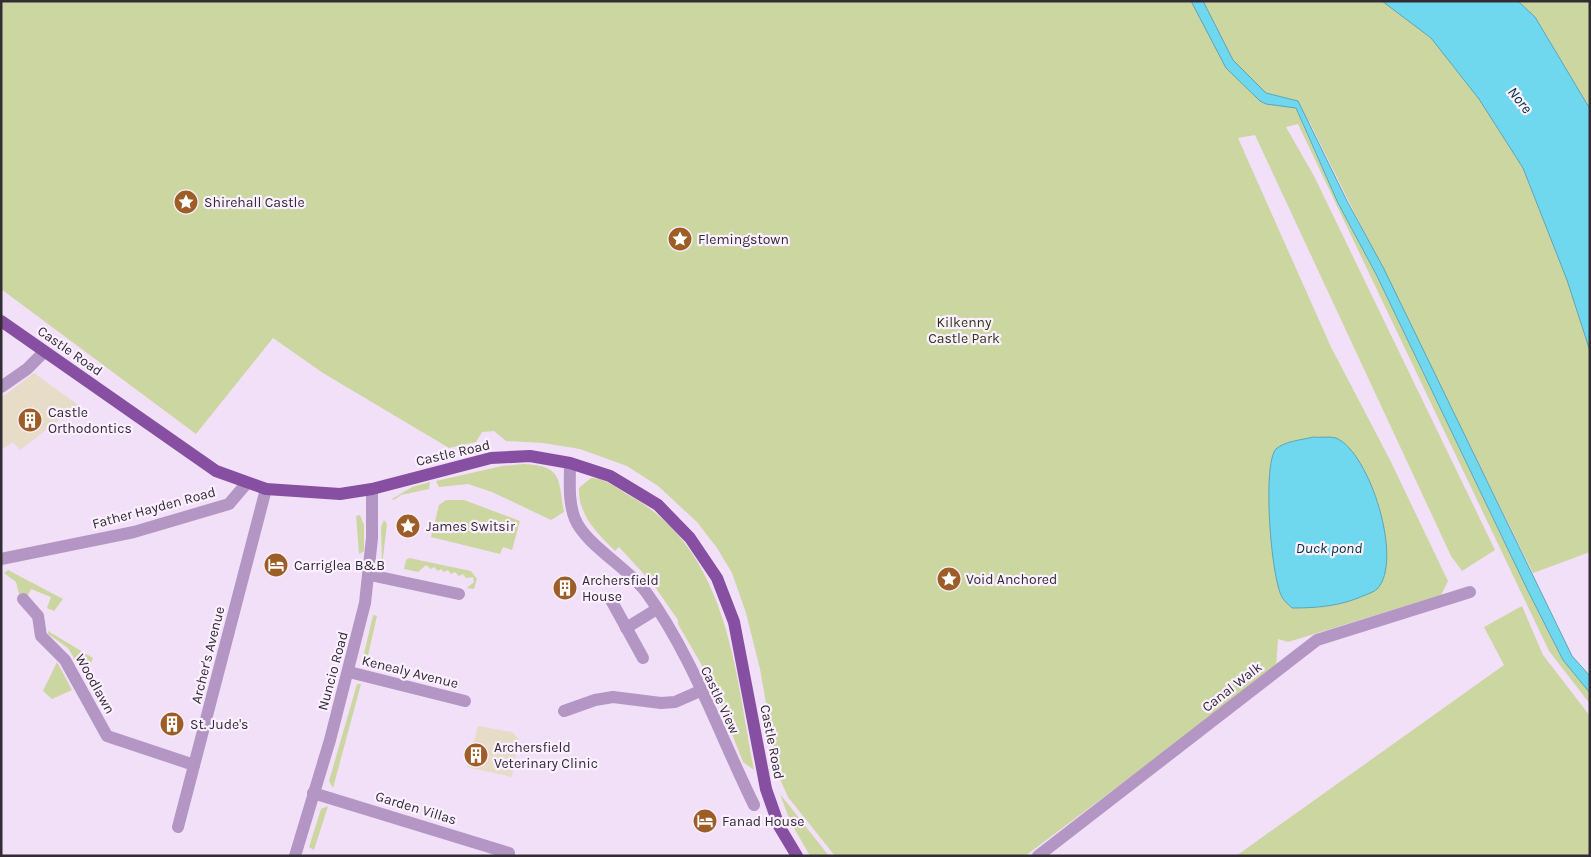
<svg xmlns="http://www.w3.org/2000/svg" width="1591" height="857" font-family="Karla,sans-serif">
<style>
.commercial{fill:#e7dcc8}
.green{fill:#ccd6a1}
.water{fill:#70d8ee;stroke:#5da4b6}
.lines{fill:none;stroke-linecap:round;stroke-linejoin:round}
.minor{stroke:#b396c4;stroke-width:12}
.major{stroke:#864fa2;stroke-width:12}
.labels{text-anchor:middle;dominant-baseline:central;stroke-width:4.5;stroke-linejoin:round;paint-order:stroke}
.poi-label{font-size:14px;fill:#322c35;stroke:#fbf0ff;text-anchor:start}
.park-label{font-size:14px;fill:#303615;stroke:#fbf0ff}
.street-label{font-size:14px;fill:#322c35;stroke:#fbf0ff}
.water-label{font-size:15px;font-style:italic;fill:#00333d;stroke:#fbf0ff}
</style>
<rect width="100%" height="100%" fill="#f2e0f8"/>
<g class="commercial">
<path d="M 34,373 L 78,405 L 20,450 L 13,442 L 1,450 L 1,398 Z"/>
<path d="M 478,726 L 512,732 L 519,739 L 512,777 L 467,767 Z"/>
</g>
<g class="green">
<path d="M 1,1 L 1382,1 L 1431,38 L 1479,99 L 1523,168 L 1567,280 L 1590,351 L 1590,552 L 1533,573 L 1309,121 L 1302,123 L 1338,203 L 1376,274 L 1528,591 L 1563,660 L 1590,693 L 1590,704 L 1549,651 L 1298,124 L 1286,127 L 1314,176 L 1495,550 L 1462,571 L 1451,556 L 1255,135 L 1238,138 L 1331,347 L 1390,460 L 1448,581 L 1441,595 L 1288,642 L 1278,639 L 1276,668 L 1025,856 L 835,856 L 788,797 L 779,777 L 760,669 L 746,613 L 732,573 L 717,548 L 697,522 L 658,486 L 627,466 L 580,449 L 543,443 L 506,441 L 494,431 L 482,432 L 476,442 L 449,448 L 323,373 L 273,338 L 196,434 L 1,289 Z"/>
<path d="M 1518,1 L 1590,1 L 1590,109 L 1535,17 Z"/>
<path d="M 524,464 C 563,466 558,479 564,512 L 551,520 L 492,492 L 468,484 L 439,487 L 436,481 L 502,466 Z"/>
<path d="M 591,478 C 604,477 621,491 632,497 C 729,553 735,672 754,770 L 743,762 L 712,683 L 678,624 L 678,620 L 653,584 L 619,547 L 615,551 C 597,533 578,515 579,488 Z"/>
<path d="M 430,482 L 429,489 L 401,495 L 394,500 L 392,499 L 412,487 Z"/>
<path d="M 446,500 L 464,500 L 520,521 L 512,550 L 503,547 L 500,554 L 431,537 L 439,505 Z"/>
<path d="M 360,515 L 364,525 L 364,551 L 359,554 L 356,516 Z"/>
<path d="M 384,520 L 387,524 L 382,566 L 381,527 Z"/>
<path d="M 409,558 L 471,571 L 477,579 L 474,589 L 467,588 L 474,582 L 473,577 L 466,578 L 463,574 L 459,576 L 455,572 L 451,574 L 448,570 L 444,572 L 441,569 L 438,571 L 434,567 L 431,569 L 426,565 L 418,572 L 404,569 L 406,560 Z"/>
<path d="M 8,570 L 63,599 L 54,611 L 47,608 L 51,597 L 31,589 L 26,599 L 19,594 L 16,582 L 4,573 Z"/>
<path d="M 1522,606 L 1543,655 L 1590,716 L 1590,856 L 1236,856 L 1504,665 L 1484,627 Z"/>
<path d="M 373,615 L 377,616 L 366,664 L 363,658 Z"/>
<path d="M 48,631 L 93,658 L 85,676 L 68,648 L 48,634 Z"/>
<path d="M 57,662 L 72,690 L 52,699 L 43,691 Z"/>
<path d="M 357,684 L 361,684 L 333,788 L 329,781 Z"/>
<path d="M 780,794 L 829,856 L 810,856 L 790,821 Z"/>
<path d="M 328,806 L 314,850 L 309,847 L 321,809 Z"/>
</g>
<g class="water">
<path d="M 1191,1 L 1203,1 L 1233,60 L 1266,93 L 1298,101 L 1347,201 L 1384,269 L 1572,656 L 1590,676 L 1590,693 L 1563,660 L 1528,591 L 1376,274 L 1338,203 L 1296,108 L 1266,104 L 1260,101 L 1226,68 Z"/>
<path d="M 1382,1 L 1518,1 L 1535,17 L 1590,109 L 1590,351 L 1567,280 L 1523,168 L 1479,99 L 1431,38 Z"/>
<path d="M 1313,437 C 1319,438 1330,436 1336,438 C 1370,452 1404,562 1377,589 C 1374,592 1368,594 1363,596 C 1340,606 1318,608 1292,608 C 1289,605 1284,601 1282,597 C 1271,578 1262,464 1276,449 C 1285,441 1302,440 1313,437 Z"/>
</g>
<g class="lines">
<g class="minor">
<path d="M 1,387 L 27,369 L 44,352"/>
<path d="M 570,463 C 570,481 568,502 575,519 C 585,544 628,568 646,592 C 692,655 720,736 754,805"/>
<path d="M 1,559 L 134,532 L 229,504 L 246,484"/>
<path d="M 370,575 L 459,594"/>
<path d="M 23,599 L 38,616 L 41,636 L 65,660 L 107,736 L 194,765"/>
<path d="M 611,600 L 643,658"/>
<path d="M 626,628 L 657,609"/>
<path d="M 349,672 L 465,701"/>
<path d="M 564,711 L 595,700 L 613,697 L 661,703 L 675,702 L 700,691"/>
<path d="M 313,793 L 509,853"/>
<path d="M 178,827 L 266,489"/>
<path d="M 295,856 L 330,740 L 365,603 L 372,538 L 372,489"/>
<path d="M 1038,856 L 1317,640 L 1470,592"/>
</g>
<path class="major" d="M 1,321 L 216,471 L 266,489 L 340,494 L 372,489 L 491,458 L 530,456 L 570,463 L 610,476 L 658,505 L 690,538 L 717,578 L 734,622 L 766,789 L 779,826 L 797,856"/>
</g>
<defs>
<symbol id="sight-disc" viewBox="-11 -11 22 22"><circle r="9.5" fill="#9d5d26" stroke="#fbf0ff"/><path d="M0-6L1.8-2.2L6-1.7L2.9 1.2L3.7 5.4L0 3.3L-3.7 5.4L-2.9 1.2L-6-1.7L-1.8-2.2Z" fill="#fff"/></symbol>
<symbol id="building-disc" viewBox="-11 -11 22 22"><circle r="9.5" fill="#9d5d26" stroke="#fbf0ff"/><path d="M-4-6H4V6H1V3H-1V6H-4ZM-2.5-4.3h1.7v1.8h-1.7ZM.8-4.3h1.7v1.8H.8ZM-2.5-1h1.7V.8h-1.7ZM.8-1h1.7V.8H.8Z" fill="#fff"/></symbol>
<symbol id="hotel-disc" viewBox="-11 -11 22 22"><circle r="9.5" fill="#9d5d26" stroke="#fbf0ff"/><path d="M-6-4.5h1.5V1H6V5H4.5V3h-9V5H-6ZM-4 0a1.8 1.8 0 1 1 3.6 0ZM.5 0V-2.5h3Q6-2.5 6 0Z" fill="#fff"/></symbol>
</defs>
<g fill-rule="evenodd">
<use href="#sight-disc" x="172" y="188" width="28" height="28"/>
<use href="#sight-disc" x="666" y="225" width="28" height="28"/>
<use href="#building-disc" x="16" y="406" width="28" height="28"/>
<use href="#sight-disc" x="394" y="512" width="28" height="28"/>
<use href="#hotel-disc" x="262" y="551" width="28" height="28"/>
<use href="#sight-disc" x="935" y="565" width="28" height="28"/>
<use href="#building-disc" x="551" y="574" width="28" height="28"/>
<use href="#building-disc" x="158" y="710" width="28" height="28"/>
<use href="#building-disc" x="462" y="741" width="28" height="28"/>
<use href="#hotel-disc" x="691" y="807" width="28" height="28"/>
</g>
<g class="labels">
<g class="poi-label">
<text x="204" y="202">Shirehall Castle</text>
<text x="698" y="239">Flemingstown</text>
<text x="48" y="412">Castle<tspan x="48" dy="16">Orthodontics</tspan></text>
<text x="426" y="526">James Switsir</text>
<text x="294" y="565">Carriglea B&amp;B</text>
<text x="966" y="579">Void Anchored</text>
<text x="582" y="580">Archersfield<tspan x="582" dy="16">House</tspan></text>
<text x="190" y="724">St. Jude's</text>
<text x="494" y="747">Archersfield<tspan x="494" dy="16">Veterinary Clinic</tspan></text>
<text x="722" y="821">Fanad House</text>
</g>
<g class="park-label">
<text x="964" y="322">Kilkenny<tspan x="964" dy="16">Castle Park</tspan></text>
</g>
<g class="street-label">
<text transform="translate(70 351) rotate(35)">Castle Road</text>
<text transform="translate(453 453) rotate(-13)">Castle Road</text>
<text transform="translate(154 508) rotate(-15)">Father Hayden Road</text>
<text transform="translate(208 655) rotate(-76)">Archer's Avenue</text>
<text transform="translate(333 671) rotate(-75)">Nuncio Road</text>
<text transform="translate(410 672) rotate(14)">Kenealy Avenue</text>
<text transform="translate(95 684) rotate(61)">Woodlawn</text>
<text transform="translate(1232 687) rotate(-38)">Canal Walk</text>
<text transform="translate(720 700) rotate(65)">Castle View</text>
<text transform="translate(772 742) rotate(79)">Castle Road</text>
<text transform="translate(416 808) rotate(17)">Garden Villas</text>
</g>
<g class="water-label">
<text transform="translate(1520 100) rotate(51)">Nore</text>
<text x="1329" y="548">Duck pond</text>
</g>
</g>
<rect width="1591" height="857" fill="none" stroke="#322c35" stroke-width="5"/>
</svg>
